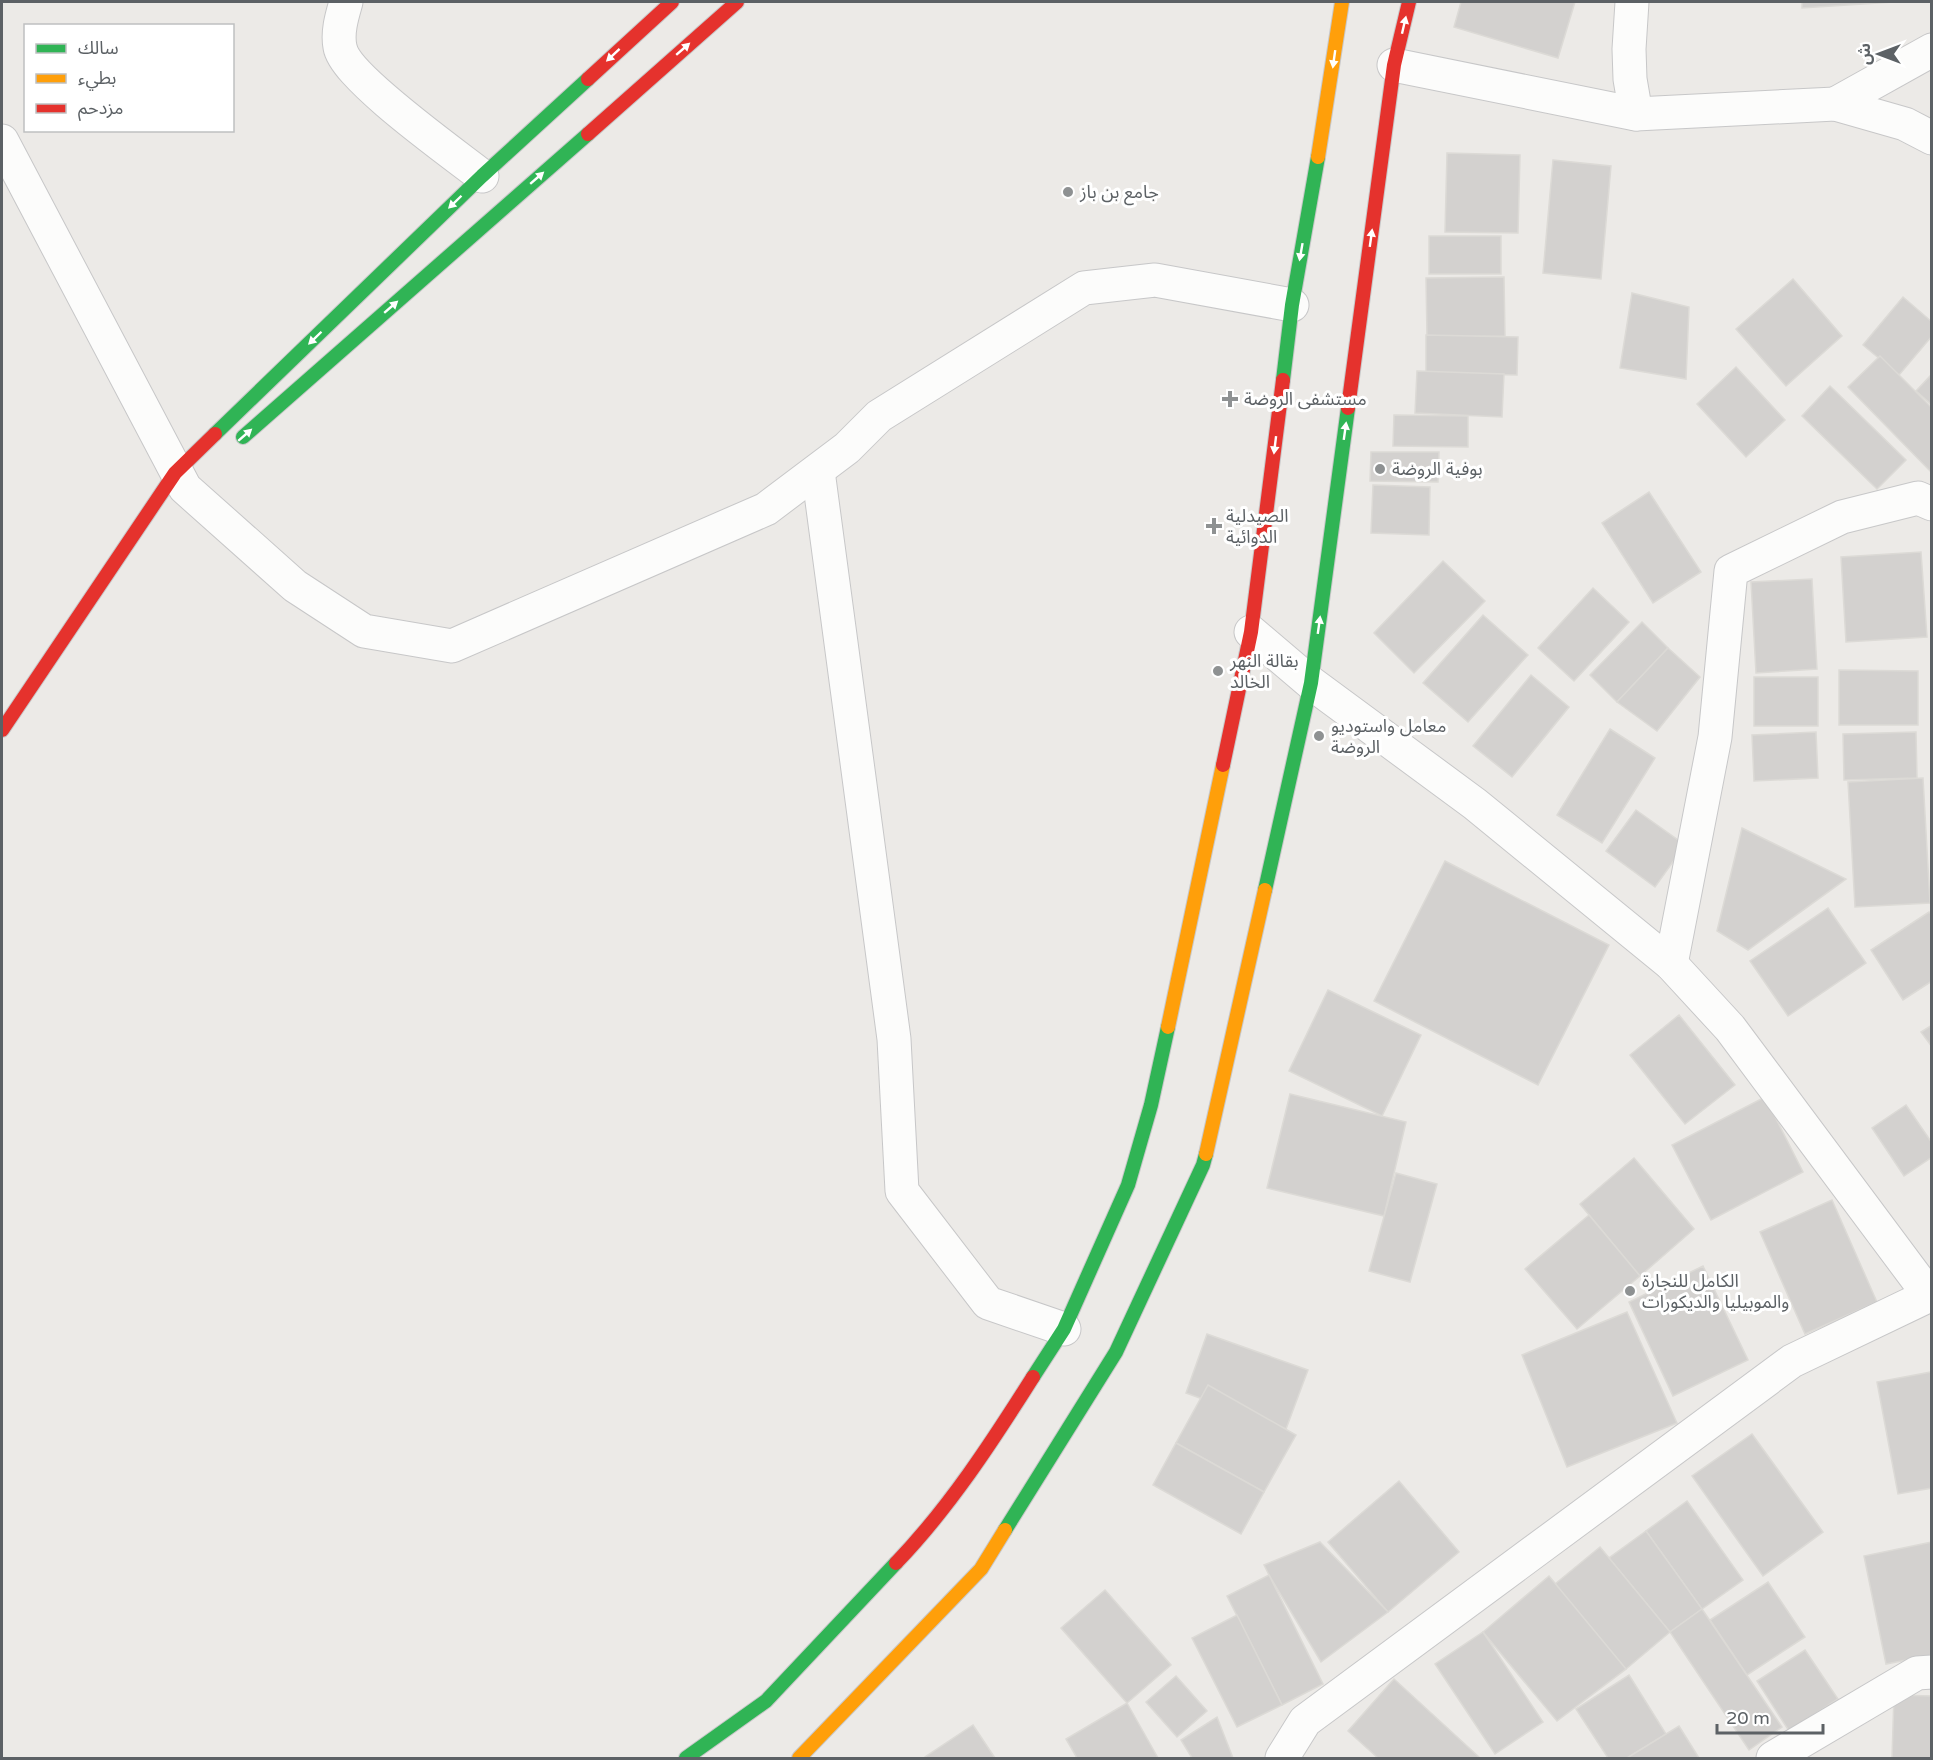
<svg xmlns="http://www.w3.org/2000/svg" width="1933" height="1760" font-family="'Varela Round','Noto Sans Arabic',sans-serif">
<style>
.building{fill:#d3d1cf;stroke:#dcdad6;stroke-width:1.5}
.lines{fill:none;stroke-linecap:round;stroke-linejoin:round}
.street-casing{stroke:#c7c7c8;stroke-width:35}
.fast-casing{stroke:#c8c8c9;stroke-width:16}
.slow-casing{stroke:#c8c8c9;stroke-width:16}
.jam-casing{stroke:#c8c8c9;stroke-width:16}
.street{stroke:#fcfcfb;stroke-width:33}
.fast{stroke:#30b455;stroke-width:14}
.slow{stroke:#ff9f0a;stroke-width:14}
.jam{stroke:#e5322d;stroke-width:14}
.oneway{fill:#fff}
.poi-dot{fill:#8e9192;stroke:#fff;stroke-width:2}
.labels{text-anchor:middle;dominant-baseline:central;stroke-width:6;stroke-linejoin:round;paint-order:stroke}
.poi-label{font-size:18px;fill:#5c6165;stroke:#fff;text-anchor:start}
</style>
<rect width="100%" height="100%" fill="#eceae7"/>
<g class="building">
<path d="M 1461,2 L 1575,2 L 1558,58 L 1454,27 Z"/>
<path d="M 1802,2 L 1894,2 L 1802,8 Z"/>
<path d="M 1447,153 L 1520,155 L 1518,233 L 1445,232 Z"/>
<path d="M 1553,160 L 1611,166 L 1601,279 L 1543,273 Z"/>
<rect x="1429" y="236" width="72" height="38"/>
<path d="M 1504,277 L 1505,336 L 1427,337 L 1426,278 Z"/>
<path d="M 1793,279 L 1842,336 L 1786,386 L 1736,329 Z"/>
<path d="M 1632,293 L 1689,307 L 1686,379 L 1620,368 Z"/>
<path d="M 1903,297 L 1932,322 L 1932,336 L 1899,375 L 1863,345 Z"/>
<path d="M 1426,335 L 1518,337 L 1517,375 L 1426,373 Z"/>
<path d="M 1880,356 L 1932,408 L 1932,473 L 1848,387 Z"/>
<path d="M 1736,367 L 1785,420 L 1746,457 L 1697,404 Z"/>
<path d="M 1417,371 L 1504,374 L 1502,417 L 1415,413 Z"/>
<path d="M 1932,374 L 1932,405 L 1916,391 Z"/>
<path d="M 1830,386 L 1906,460 L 1877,489 L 1802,416 Z"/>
<path d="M 1394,415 L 1468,416 L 1468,447 L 1393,446 Z"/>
<path d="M 1371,452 L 1439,452 L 1438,482 L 1370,481 Z"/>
<path d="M 1373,485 L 1430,487 L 1429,535 L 1371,533 Z"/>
<path d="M 1649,492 L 1701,572 L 1653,603 L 1602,523 Z"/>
<path d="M 1921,552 L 1927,637 L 1846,642 L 1841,557 Z"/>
<path d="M 1443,561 L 1485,601 L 1414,673 L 1374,633 Z"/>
<path d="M 1812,579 L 1817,669 L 1756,673 L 1751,582 Z"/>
<path d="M 1593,588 L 1629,622 L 1574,681 L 1538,648 Z"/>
<path d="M 1483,615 L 1528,655 L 1468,722 L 1423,683 Z"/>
<path d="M 1642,622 L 1668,648 L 1617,702 L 1590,675 Z"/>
<path d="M 1668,648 L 1700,677 L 1657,731 L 1617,702 Z"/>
<path d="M 1839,670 L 1918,671 L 1918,725 L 1839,725 Z"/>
<path d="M 1531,675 L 1569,707 L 1512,777 L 1473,746 Z"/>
<rect x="1754" y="677" width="64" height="49"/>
<path d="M 1610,729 L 1655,758 L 1602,843 L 1557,815 Z"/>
<path d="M 1816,732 L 1818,778 L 1754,781 L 1752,735 Z"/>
<path d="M 1916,732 L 1917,778 L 1844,780 L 1843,734 Z"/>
<path d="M 1923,778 L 1930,903 L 1855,907 L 1848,782 Z"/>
<path d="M 1636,810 L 1685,845 L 1655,887 L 1606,851 Z"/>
<path d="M 1742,828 L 1846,879 L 1748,950 L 1717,931 Z"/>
<path d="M 1445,861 L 1609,945 L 1538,1085 L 1374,1001 Z"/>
<path d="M 1828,908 L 1866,963 L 1788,1016 L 1750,961 Z"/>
<path d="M 1929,912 L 1932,915 L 1932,981 L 1903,1000 L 1871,950 Z"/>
<path d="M 1328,990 L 1421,1035 L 1382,1116 L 1289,1071 Z"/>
<path d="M 1679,1015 L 1735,1085 L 1685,1124 L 1630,1055 Z"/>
<path d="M 1932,1025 L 1932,1047 L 1921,1032 Z"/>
<path d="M 1290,1094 L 1406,1122 L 1384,1216 L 1267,1188 Z"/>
<path d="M 1765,1097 L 1803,1172 L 1711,1220 L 1672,1145 Z"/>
<path d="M 1906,1105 L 1932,1143 L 1932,1157 L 1904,1176 L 1872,1128 Z"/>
<path d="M 1634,1158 L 1694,1229 L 1640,1276 L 1580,1204 Z"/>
<path d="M 1396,1173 L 1437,1184 L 1410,1282 L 1369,1271 Z"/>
<path d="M 1832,1200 L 1877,1302 L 1805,1334 L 1760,1232 Z"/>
<path d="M 1589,1215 L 1640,1276 L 1577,1329 L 1525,1269 Z"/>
<path d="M 1703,1266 L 1748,1360 L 1673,1396 L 1629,1302 Z"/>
<path d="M 1627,1312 L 1677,1423 L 1567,1467 L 1522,1355 Z"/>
<path d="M 1207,1334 L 1308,1370 L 1286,1429 L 1186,1393 Z"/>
<path d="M 1931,1372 L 1932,1488 L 1898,1494 L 1877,1382 Z"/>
<path d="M 1208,1385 L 1296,1435 L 1264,1492 L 1176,1443 Z"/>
<path d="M 1752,1434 L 1823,1532 L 1763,1576 L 1692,1476 Z"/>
<path d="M 1176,1443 L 1264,1492 L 1241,1534 L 1153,1485 Z"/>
<path d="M 1399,1481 L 1459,1552 L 1388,1612 L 1328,1542 Z"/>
<path d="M 1687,1501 L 1743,1580 L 1702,1609 L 1646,1531 Z"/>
<path d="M 1646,1531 L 1702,1609 L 1670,1632 L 1609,1558 Z"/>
<path d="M 1320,1542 L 1388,1612 L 1321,1662 L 1269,1575 L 1264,1565 Z"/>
<path d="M 1932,1542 L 1932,1655 L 1886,1664 L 1864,1556 Z"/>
<path d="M 1600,1547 L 1670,1632 L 1626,1669 L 1555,1584 Z"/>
<path d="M 1269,1575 L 1323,1684 L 1282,1705 L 1227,1596 Z"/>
<path d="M 1549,1576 L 1626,1669 L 1557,1721 L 1483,1632 Z"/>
<path d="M 1768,1582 L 1805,1637 L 1747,1675 L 1710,1620 Z"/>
<path d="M 1105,1590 L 1171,1665 L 1127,1703 L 1061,1628 Z"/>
<path d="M 1702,1609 L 1782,1727 L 1749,1750 L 1670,1632 Z"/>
<path d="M 1237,1615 L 1282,1705 L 1237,1727 L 1192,1638 Z"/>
<path d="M 1483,1632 L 1543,1722 L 1495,1754 L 1435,1664 Z"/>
<path d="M 1805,1650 L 1838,1699 L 1789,1731 L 1757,1681 Z"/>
<path d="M 1629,1675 L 1666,1734 L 1627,1758 L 1608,1758 L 1576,1709 Z"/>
<path d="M 1176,1676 L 1207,1711 L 1177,1737 L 1146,1702 Z"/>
<path d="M 1394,1679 L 1480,1758 L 1378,1758 L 1348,1731 Z"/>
<path d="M 1894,1695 L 1932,1696 L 1932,1758 L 1892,1758 Z"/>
<path d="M 1127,1703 L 1158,1758 L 1077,1758 L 1066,1739 Z"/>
<path d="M 1217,1717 L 1233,1758 L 1192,1758 L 1181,1740 Z"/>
<path d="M 973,1725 L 995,1758 L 925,1758 L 925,1757 Z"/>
<path d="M 1679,1726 L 1699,1758 L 1627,1758 Z"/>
</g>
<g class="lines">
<defs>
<g id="street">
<path d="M 346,2 C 342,16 337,32 340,47 C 345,77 454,154 482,176"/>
<path d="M 1632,2 L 1629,49 L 1630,79 L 1636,114"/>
<path d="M 1394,65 L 1636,114 L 1835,104 L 1905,124 L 1932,138"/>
<path d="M 1835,104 L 1932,50"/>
<path d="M 2,141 L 185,488 L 295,586 L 364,631 L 452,646 L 766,509 L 847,448 L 879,416 L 1084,288 L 1155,280 L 1292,305"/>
<path d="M 818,471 L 894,1039 L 902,1191 L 988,1303 L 1064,1329"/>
<path d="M 1251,632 L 1311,683 L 1475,804 L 1671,964 L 1730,1028 L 1929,1295 L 1932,1296"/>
<path d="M 1671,964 L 1715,737 L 1731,571 L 1842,517 L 1918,498 L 1932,504"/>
<path d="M 1282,1758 L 1305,1721 L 1792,1361 L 1932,1294"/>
<path d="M 1773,1758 L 1917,1673 L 1932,1672"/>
</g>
<g id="fast">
<path d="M 1283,380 L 1292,305 L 1318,157"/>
<path d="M 215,434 L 482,176 L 588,79"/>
<path d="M 243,437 L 588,134"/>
<path d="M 1265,890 L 1311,683 L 1348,408"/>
<path d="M 1033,1377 L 1064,1329 L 1128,1185 L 1151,1105 L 1168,1027"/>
<path d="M 1005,1530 L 1116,1352 L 1203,1165 L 1206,1154"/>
<path d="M 686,1758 L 766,1701 L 896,1563"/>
</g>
<g id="slow">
<path d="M 1318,157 L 1342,2"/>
<path d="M 1168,1027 L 1223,765"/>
<path d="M 1206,1154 L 1265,890"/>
<path d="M 799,1758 L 981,1569 L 1005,1530"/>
</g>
<g id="jam">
<path d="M 588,79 L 672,2"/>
<path d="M 588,134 L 737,2"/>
<path d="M 1348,408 L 1394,65 L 1409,2"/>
<path d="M 2,730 L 175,473 L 215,434"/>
<path d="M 1223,765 L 1251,632 L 1283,380"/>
<path d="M 896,1563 C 949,1508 992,1442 1033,1377"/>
</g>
</defs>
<use href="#street" class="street-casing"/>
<use href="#fast" class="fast-casing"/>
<use href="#slow" class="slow-casing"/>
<use href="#jam" class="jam-casing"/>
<use href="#street" class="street"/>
<use href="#fast" class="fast"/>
<use href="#slow" class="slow"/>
<use href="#jam" class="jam"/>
</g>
<defs><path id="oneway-solid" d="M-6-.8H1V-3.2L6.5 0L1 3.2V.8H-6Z" transform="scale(1.5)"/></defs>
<g class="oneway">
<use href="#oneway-solid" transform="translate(1404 25) rotate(-77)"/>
<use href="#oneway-solid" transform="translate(683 49) rotate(-41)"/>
<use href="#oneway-solid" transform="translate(613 55) rotate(137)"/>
<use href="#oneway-solid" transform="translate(1334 59) rotate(98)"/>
<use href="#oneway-solid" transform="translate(537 178) rotate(-41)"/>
<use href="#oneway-solid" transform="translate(455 202) rotate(136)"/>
<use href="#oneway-solid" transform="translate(1371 238) rotate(-82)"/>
<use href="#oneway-solid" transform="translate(1301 252) rotate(100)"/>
<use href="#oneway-solid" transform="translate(391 307) rotate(-41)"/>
<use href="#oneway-solid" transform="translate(315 338) rotate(136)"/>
<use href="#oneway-solid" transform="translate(1345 431) rotate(-82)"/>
<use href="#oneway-solid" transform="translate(245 435) rotate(-41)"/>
<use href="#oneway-solid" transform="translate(1275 445) rotate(97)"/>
<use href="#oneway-solid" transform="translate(1319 625) rotate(-82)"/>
</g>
<g class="poi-dot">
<circle cx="1068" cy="192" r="6"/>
<path d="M1227 390h6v6h6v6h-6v6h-6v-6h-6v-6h6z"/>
<circle cx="1380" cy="469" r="6"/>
<path d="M1211 517h6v6h6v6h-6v6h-6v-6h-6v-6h6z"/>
<circle cx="1218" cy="671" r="6"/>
<circle cx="1319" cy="736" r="6"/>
<circle cx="1630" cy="1291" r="6"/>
</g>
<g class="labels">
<g class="poi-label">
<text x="1080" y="192">جامع بن باز</text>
<text x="1244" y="399">مستشفى الروضة</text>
<text x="1392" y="469">بوفية الروضة</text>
<text x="1226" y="516">الصيدلية<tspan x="1226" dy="21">الدوائية</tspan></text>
<text x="1230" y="661">بقالة النهر<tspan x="1230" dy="21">الخالد</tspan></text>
<text x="1331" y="726">معامل واستوديو<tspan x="1331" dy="21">الروضة</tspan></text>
<text x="1642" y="1281">الكامل للنجارة<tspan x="1642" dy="21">والموبيليا والديكورات</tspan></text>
</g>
</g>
<rect width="1933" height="1760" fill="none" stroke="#5c6165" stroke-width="6"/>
<rect x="24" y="24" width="210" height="108" fill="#ffffff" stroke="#bec0c1" stroke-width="1.5"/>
<rect x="36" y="44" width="30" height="9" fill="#30b455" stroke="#bec0c1" stroke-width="1.5"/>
<text x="78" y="54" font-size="18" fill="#5c6165">سالك</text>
<rect x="36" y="74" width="30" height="9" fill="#ff9f0a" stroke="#bec0c1" stroke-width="1.5"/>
<text x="78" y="84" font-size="18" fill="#5c6165">بطيء</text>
<rect x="36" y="104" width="30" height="9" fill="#e5322d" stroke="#bec0c1" stroke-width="1.5"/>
<text x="78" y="114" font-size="18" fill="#5c6165">مزدحم</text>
<g transform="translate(1879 54) rotate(270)" stroke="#ffffff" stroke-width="4.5" paint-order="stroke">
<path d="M0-4.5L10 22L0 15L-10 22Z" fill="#5c6165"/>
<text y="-9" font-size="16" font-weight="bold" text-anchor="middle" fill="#5c6165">ش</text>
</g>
<path d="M1717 1724v9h106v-9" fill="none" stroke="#5c6165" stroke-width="3"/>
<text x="1726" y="1724" font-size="18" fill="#5c6165" stroke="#ffffff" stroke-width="4.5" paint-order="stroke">20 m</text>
</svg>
